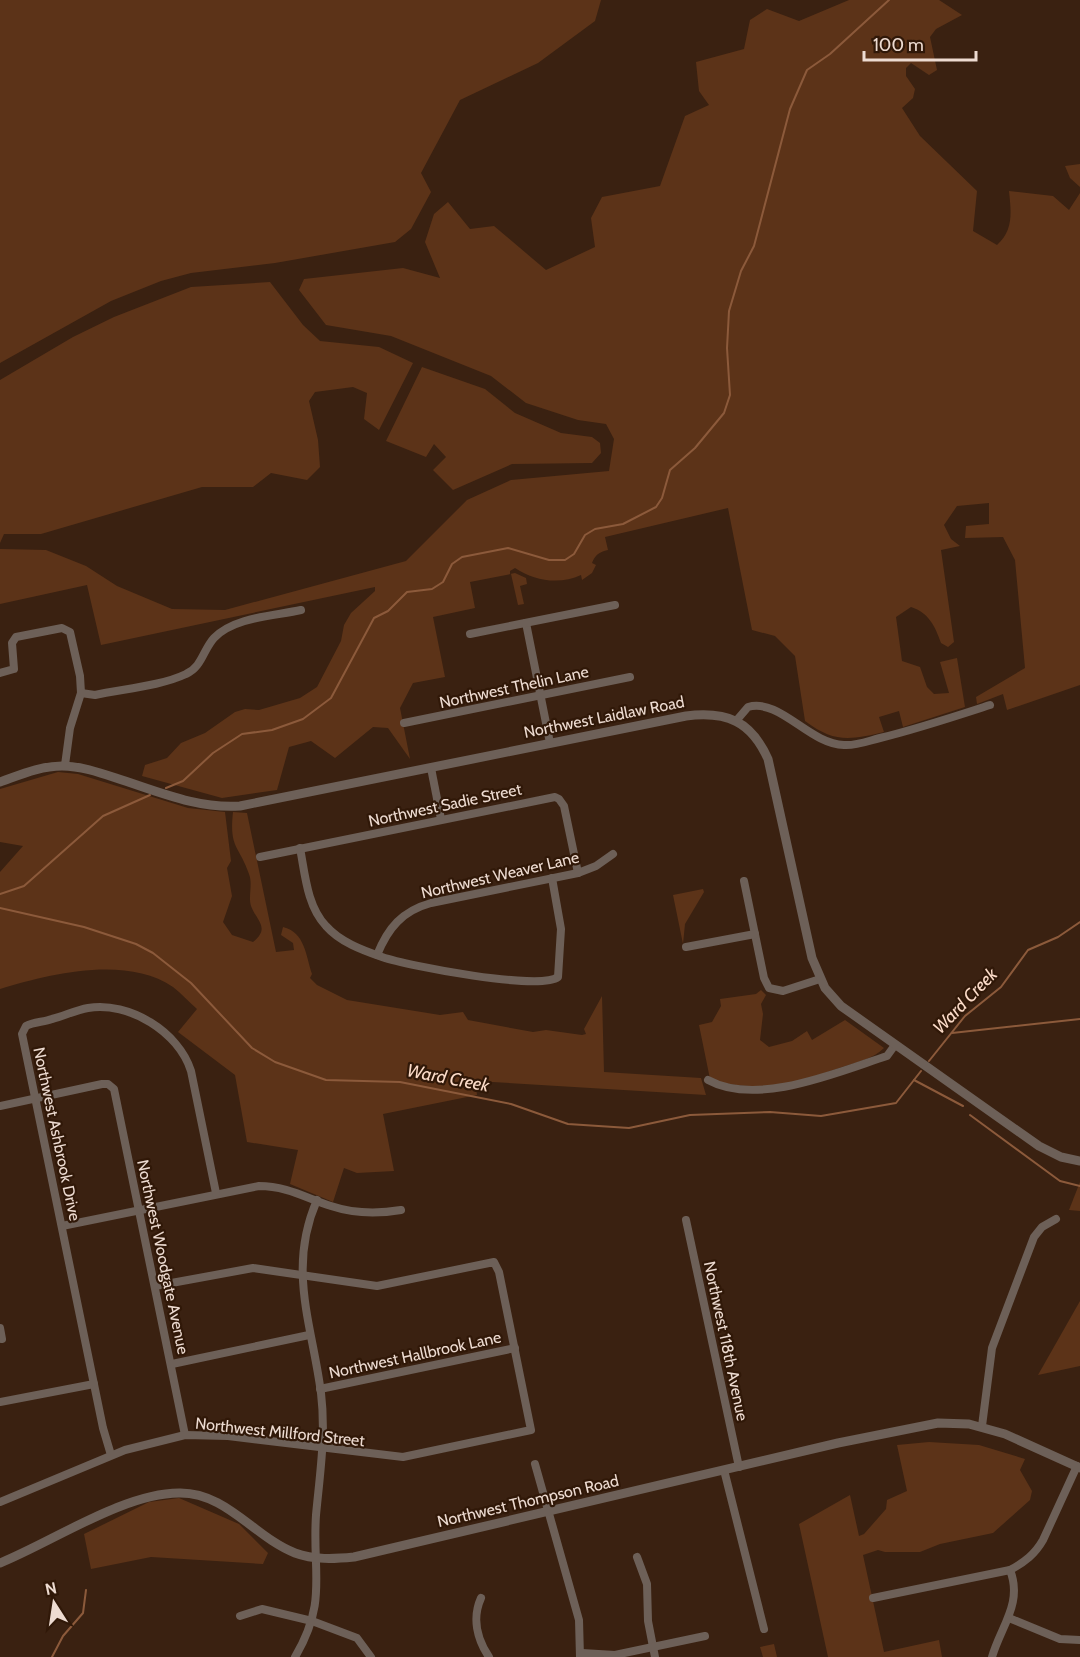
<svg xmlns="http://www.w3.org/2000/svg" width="1080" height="1657" font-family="Cabin,sans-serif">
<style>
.green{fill:#5c3318}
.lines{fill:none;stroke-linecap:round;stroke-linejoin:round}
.stream{stroke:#8c5a3b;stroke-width:2}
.minor{stroke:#6d6058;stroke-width:8}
.tertiary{stroke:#6d6058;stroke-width:9}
.labels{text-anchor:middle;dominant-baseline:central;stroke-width:4.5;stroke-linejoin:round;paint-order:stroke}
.street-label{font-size:16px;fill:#eddbd1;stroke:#301808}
.water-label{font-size:18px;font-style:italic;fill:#fcdcc9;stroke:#301808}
</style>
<rect width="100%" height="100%" fill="#3a2111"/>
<g class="green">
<path d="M 0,0 L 601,0 L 595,21 L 538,63 L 460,100 L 421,173 L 431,192 L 411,229 L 395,242 L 275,263 L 191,273 L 161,281 L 111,301 L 0,363 Z"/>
<path d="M 849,0 L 939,0 L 962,15 L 936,29 L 930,37 L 937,70 L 929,75 L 911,63 L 906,68 L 906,76 L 915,89 L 913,98 L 902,108 L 920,136 L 977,191 L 973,231 L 997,245 C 1014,230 1011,211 1009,191 L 1053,196 L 1069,210 L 1080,193 L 1080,685 L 1007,710 L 1003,694 L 977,704 L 976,697 L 1025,668 L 1015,560 L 1003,537 L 965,538 L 966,526 L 989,524 L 989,503 L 957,506 L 944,525 L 951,539 L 960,546 L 941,550 L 954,642 L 948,647 L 941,643 C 935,626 929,613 911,607 L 896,617 L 902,661 L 920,667 L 927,687 L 934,694 L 949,693 L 940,662 L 957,658 L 965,707 L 903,727 L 899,711 L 879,717 L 884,732 C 850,740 834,743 805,721 L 795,656 L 775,636 L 752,630 L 728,508 L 605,537 L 608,550 C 599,552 595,555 592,563 L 596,565 L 592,573 L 582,580 L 581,575 C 560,585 534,581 515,568 L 510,571 L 510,574 L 515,573 L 526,578 L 527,584 L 520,586 L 524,604 L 518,605 L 511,574 L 470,582 L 475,608 L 433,617 L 445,677 L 413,683 L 400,708 L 410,759 L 388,728 L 373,727 L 335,758 L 311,741 L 289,747 L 277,790 L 222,798 L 142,776 L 145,765 L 167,758 L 181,743 L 205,733 L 235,712 L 245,709 L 259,710 L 300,698 L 317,687 L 341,641 L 344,625 L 351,613 L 375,591 L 375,587 L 101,645 L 87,585 L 0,604 L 0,549 L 46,550 L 86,566 L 117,586 L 172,609 L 225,610 L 406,561 L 467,500 L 511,480 L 609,471 L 614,439 L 606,424 L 578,420 L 526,403 L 491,376 L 391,336 L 326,325 L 299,290 L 304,279 L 403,268 L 440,278 L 425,242 L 434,214 L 448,202 L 470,229 L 494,226 L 546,270 L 595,247 L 591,218 L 602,197 L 660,186 L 685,116 L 709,105 L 699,91 L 696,62 L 744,49 L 750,20 L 767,9 L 799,21 Z"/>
<path d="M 1080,164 L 1080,187 L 1070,178 L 1065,166 Z"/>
<path d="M 270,282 L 303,325 L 320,341 L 379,347 L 413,363 L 379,430 L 364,419 L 367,393 L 353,387 L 315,392 L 309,401 L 318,440 L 320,467 L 307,480 L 271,473 L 253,487 L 202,487 L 41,534 L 4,534 L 0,543 L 0,380 L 73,337 L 114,317 L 191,287 Z"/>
<path d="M 422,367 L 485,389 L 515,413 L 561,433 L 592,437 L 600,443 L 601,453 L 592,463 L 512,464 L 453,490 L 433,470 L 446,457 L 434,444 L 426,457 L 386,441 Z"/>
<path d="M 58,772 L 78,774 L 188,808 L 225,812 L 231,861 L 227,868 L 232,896 L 223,922 L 232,935 L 253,942 C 271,928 256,920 251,906 C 248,897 253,884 249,874 C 239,845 229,849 233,812 L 247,813 L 276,952 L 294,950 L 293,943 L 281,935 L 283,927 C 305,932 306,956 312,974 L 310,978 L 317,985 L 347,1000 L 440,1015 L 463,1012 L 468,1020 L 533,1032 L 546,1030 L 582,1035 L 586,1034 L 584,1029 L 602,996 L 604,1072 L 701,1078 L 706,1095 L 475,1081 L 477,1095 L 383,1114 L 394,1171 L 357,1173 L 344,1168 L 333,1202 L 290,1184 L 298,1150 L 247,1142 L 235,1075 L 178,1032 L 197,1009 C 189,1002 181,993 173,987 C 126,955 50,974 0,989 L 0,872 L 23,846 L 0,842 L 0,789 Z"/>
<path d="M 703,889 L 704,892 L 685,924 L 683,944 L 673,895 Z"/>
<path d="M 761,990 L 766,995 L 761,1004 L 763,1014 L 760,1040 L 769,1047 L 792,1041 L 807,1031 L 812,1040 L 845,1020 L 884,1048 C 873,1059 857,1062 842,1067 C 798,1083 756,1094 710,1079 L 699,1025 L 712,1022 L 721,1006 L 720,999 L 756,994 Z"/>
<path d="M 1080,1182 L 1080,1211 L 1069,1210 Z"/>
<path d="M 1080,1301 L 1080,1366 L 1038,1375 Z"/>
<path d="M 929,1442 L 979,1445 L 1025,1459 L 1020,1470 L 1032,1491 L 1030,1500 L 993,1533 L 940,1544 L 920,1552 L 885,1552 L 878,1550 L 863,1555 L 884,1652 L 939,1640 L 942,1657 L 828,1657 L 799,1524 L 850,1495 L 859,1536 L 864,1534 L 886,1509 L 887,1500 L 907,1491 L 897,1445 Z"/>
<path d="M 179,1498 L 239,1524 L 268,1553 L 263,1564 L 151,1557 L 91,1569 L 84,1534 L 149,1502 Z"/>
<path d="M 774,1644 L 777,1657 L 763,1657 L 760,1647 Z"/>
</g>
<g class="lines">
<g class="stream">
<path d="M 166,788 L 183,781 L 213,753 L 242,734 L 272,730 L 303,719 L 331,698 L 374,618 L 388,611 L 407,592 L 432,589 L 443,582 L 452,564 L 462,557 L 508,548 L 549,560 L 565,560 L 574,554 L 585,535 L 595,529 L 623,524 L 656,507 L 662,498 L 670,470 L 695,448 L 724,413 L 730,395 L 727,348 L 729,311 L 741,271 L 754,246 L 790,109 L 807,70 L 830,54 L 889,0"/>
<path d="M 0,894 L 24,886 L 103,816 L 150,795"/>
<path d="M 0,908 L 84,927 L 136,944 L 153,953 L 191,983 L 252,1048 L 275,1062 L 326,1080 L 400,1082 L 511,1104 L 568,1124 L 629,1128 L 690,1115 L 770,1112 L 821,1116 L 896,1103 L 921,1071"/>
<path d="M 952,1033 L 1080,1019"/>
<path d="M 929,1061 L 965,1016 L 1001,987 L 1028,950 L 1058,937 L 1080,922"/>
<path d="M 914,1080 L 963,1106"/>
<path d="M 970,1115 L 1060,1181 L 1080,1186"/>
<path d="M 52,1657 L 63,1636 L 83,1613 L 86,1590"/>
</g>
<g class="minor">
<path d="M 526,623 L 550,743"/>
<path d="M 470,634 L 615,605"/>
<path d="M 0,673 L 14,669 L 12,643 L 16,637 L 62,628 L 70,632 L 80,676 L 81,693 L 70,728 L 65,765"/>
<path d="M 81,693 L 95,695 C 122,689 161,686 186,674 C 202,667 203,650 214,638 C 234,617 274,616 301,610"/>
<path d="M 736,721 L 748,707 C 780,698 809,744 844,745 C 856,746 868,741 880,738 C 917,729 953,717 990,705"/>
<path d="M 404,723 L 630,677"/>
<path d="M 431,768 L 441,819"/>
<path d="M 300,848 C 305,874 307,906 326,926 C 340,942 362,950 382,957 C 408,966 540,991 558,977 L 561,929 L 552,878"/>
<path d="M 260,857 L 555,797 L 559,799 L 564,806 L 578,873"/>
<path d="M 744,881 L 764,978 L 769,988 L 783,991 L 820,979"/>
<path d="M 686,947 L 755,934"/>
<path d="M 377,955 C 388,928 402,911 431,903 L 578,873 L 596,866 L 613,854"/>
<path d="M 708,1080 C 757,1107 838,1072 887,1056 L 895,1045"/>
<path d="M 0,1106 L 102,1084 L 108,1084 L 114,1089 L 185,1435"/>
<path d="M 686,1220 L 739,1467"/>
<path d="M 62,1226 L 259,1186 C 287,1186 306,1198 331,1206 C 355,1214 377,1214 401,1210"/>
<path d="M 0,1328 L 2,1339"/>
<path d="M 172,1364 L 309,1335"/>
<path d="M 320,1389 L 515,1348"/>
<path d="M 0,1402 L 94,1384"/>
<path d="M 982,1426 L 992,1348 L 1034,1237 L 1042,1227 L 1056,1219"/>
<path d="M 111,1455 L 103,1428 L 22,1034 L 26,1026 C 33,1022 44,1022 52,1019 C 64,1016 76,1010 88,1008 C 129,1001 179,1032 191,1071 L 216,1193"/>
<path d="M 535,1464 L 579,1620 L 580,1657"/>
<path d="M 724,1470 L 764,1629"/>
<path d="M 0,1502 L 125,1450 L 185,1435 L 228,1436 L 403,1457 L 531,1430 L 499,1272 L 494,1262 L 377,1286 L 253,1268 L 155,1286"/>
<path d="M 637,1557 L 647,1584 L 648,1621 L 655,1657"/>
<path d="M 481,1598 C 472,1618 477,1639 489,1657"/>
<path d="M 873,1598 L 1010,1570 C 1025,1562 1035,1554 1043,1540 L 1077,1466"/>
<path d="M 240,1616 L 262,1609 L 312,1621 L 357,1638 L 371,1657"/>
<path d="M 1009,1618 L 1060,1639 L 1080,1640"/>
<path d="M 582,1653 L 615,1655 L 705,1636"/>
<path d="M 295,1657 C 328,1601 312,1573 316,1515 C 320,1473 326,1435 321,1393 C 312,1324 287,1269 317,1200"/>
<path d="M 992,1657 C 1001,1626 1023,1603 1010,1570"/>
</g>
<g class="tertiary">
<path d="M 0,782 C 20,775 40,766 62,766 C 80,766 98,772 116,778 C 157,791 197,809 240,806 L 686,716 C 727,711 751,721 768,759 L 812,958 L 825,988 L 841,1006 L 1039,1146 L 1061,1157 L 1080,1161"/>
<path d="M 0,1563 C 52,1542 124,1493 179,1493 C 226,1492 254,1537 295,1553 C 314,1560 334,1559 354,1557 L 838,1443 L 938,1423 L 969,1424 L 1005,1434 L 1080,1468"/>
</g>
</g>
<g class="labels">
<g class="street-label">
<text transform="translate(514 687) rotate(-12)">Northwest Thelin Lane</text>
<text transform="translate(604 717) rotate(-11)">Northwest Laidlaw Road</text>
<text transform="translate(445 805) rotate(-12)">Northwest Sadie Street</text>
<text transform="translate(500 875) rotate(-13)">Northwest Weaver Lane</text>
<text transform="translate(57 1134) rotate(78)">Northwest Ashbrook Drive</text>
<text transform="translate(163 1257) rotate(78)">Northwest Woodgate Avenue</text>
<text transform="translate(726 1341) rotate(78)">Northwest 118th Avenue</text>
<text transform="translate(415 1355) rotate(-12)">Northwest Hallbrook Lane</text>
<text transform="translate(280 1432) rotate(6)">Northwest Millford Street</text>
<text transform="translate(528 1501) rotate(-13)">Northwest Thompson Road</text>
</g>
<g class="water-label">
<text transform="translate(965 1001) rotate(-46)">Ward Creek</text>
<text transform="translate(448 1078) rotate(11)">Ward Creek</text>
</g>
</g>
<g transform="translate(54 1603) rotate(348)" stroke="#301808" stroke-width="4.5" paint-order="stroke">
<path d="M0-4.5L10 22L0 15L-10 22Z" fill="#eddbd1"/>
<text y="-9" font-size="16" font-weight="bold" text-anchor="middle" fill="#eddbd1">N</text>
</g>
<path d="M864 51v9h112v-9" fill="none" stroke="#eddbd1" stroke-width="3"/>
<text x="873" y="51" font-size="18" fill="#eddbd1" stroke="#301808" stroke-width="4.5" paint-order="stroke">100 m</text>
</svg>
